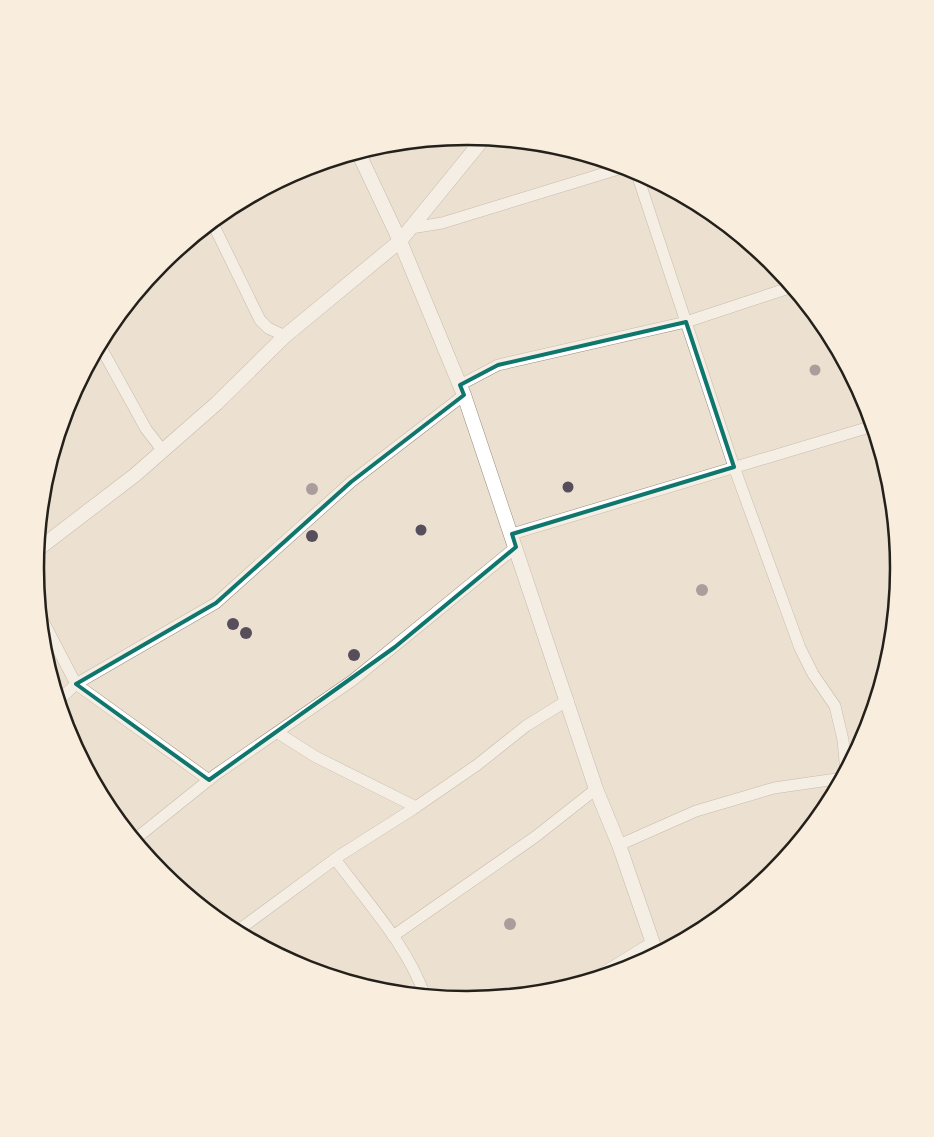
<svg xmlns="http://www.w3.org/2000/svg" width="934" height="1137" font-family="'Golos Text',sans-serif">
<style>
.building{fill:#574e5b}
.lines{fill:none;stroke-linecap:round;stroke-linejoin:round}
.minor-casing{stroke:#988d7f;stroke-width:12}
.tertiary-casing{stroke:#988d7f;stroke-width:15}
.path{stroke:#9b9286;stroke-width:2;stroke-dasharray:4 2.5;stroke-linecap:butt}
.minor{stroke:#fff;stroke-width:11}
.tertiary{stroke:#fff;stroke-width:14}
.marked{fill:none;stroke:#0f766e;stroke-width:4;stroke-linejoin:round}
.rim{fill:none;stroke:#24201a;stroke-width:2.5}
</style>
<rect width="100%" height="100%" fill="#ece0d0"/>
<g class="building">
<circle cx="815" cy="370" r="5.5"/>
<circle cx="568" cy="487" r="5.5"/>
<circle cx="312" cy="489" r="6"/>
<circle cx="421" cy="530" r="5.5"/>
<circle cx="312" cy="536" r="6"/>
<circle cx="702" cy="590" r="6"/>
<circle cx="233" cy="624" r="6"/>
<circle cx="246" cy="633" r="6"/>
<circle cx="354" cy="655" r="6"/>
<circle cx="510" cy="924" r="6"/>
</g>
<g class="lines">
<defs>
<g id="minor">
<path d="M 636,171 L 734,467 L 800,648 L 813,674 L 835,706 L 843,740 L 846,772"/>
<path d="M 212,222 L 260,320 L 268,328 L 285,336"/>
<path d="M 411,228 L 442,223 L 625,167"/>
<path d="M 99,344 L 146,429 L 163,451"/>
<path d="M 460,385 L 498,365 L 686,322 L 792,287"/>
<path d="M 512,534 L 873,426"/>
<path d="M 40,615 L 76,684 L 209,780"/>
<path d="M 58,701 L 76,684 L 216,603 L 351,482 L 464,395"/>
<path d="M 278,733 L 316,757 L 416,807"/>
<path d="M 134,840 L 215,775 L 353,680 L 516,547"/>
<path d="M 619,845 L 696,811 L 774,788 L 843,778"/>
<path d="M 335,859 C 367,902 407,945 425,996"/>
<path d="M 236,932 L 339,856 L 413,809 L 477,765 L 526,726 L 568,700"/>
<path d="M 393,936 L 535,837 L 596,789"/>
<path d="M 591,980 L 653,942"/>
</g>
<g id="tertiary">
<path d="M 358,152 L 400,241 L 464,395 L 596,789 L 619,845 L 657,955"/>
<path d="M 37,550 L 135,475 L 217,403 L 285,336 L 400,241 L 484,138"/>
</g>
</defs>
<use href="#minor" class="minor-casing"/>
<use href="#tertiary" class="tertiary-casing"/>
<path class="path" d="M 371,154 L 425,141"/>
<use href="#minor" class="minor"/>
<use href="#tertiary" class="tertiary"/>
</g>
<path d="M0 0H934V1137H0ZM 686,322 L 734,467 L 512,534 L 516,547 L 395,647 L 209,780 L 76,684 L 216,603 L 351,482 L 464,395 L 460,385 L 498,365 Z" fill="#ece0d0" fill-opacity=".55" fill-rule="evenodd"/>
<path class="marked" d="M 686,322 L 734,467 L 512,534 L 516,547 L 395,647 L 209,780 L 76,684 L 216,603 L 351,482 L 464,395 L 460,385 L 498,365 Z"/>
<path d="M0 0H934V1137H0ZM44 568a423 423 0 1 1 846 0a423 423 0 1 1-846 0Z" fill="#f9eddd" fill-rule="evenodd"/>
<path class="rim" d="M44 568a423 423 0 1 1 846 0a423 423 0 1 1-846 0Z"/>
</svg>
